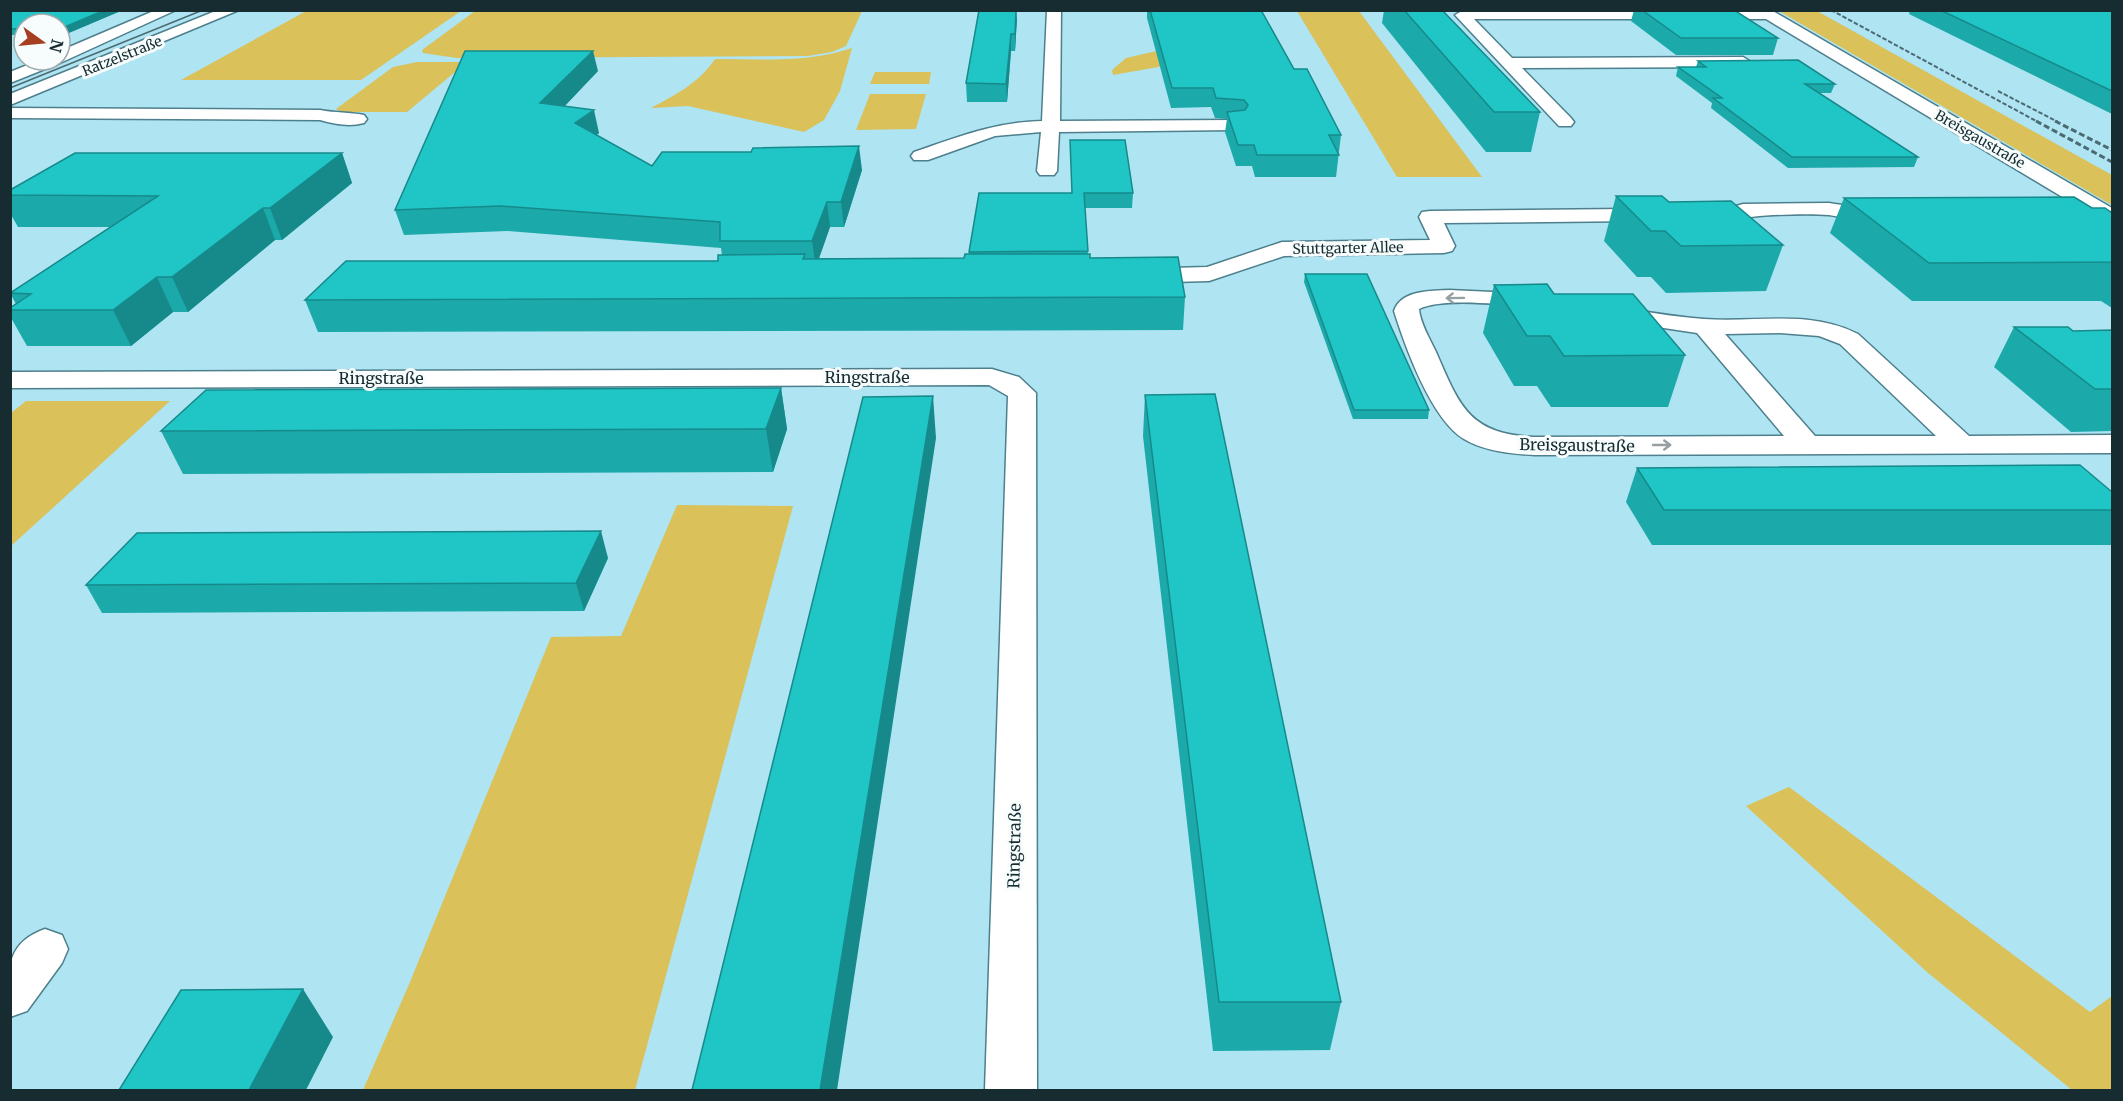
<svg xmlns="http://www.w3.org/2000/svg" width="2123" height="1101" font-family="Merriweather,serif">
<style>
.green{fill:#dac15a}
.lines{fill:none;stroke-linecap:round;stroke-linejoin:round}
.minor-casing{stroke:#4d7f8c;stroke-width:3}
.major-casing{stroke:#4d7f8c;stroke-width:3}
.minor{fill:#fff;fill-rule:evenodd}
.major{fill:#fff;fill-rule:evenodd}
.tram{stroke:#4b6b73;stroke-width:1.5}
.rail-far1{stroke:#4b6b73;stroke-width:2;stroke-dasharray:4.5 2;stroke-linecap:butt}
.rail{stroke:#4b6b73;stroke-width:3;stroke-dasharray:6 3;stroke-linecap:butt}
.wall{fill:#1ca9aa}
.shaded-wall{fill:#168a8b}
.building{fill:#20c5c6;stroke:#168a8b;stroke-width:1.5}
.oneway{stroke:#96a0a2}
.labels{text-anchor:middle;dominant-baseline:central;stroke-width:6;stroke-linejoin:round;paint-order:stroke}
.far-street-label{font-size:14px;fill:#162c31;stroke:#f7fcfd}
.street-label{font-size:16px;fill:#162c31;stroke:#f7fcfd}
</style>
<rect width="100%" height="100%" fill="#afe4f2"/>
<g class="green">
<path d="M 308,10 L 461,10 L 461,11 L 361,80 L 181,80 Z"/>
<path d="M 475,11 L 862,11 L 846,46 L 832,52 L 808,56 L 457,58 L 423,53 L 422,50 Z"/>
<path d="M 1297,11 L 1359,11 L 1482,177 L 1397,177 Z"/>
<path d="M 1779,11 L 1817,11 L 2112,175 L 2112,205 Z"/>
<path d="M 852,48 L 840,91 L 824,120 L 804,132 L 688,106 L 651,108 C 675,95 699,83 715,59 C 761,59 808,63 852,48 Z"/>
<path d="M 1161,50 L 1226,55 L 1113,75 L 1112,70 L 1126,58 Z"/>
<path d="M 417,62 L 467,62 L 407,112 L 341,112 L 336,109 L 393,67 Z"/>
<path d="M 875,72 L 931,72 L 929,84 L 870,84 Z"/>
<path d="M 870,94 L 926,94 L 916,129 L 856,130 Z"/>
<path d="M 26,401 L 170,401 L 11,546 L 11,413 Z"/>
<path d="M 677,505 L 793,506 L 635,1090 L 363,1090 L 410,982 L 551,637 L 621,636 Z"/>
<path d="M 1789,787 L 2090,1012 L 2112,996 L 2112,1090 L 2072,1090 L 1927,972 L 1746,806 Z"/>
</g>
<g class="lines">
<defs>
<g id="minor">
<path d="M 156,10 L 176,10 L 60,63 L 10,83 L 10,72 L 40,60 L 60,60 L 60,51 Z"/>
<path d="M 1047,10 L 1061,10 L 1060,121 L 1235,120 L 1241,121 L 1244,125 L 1241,129 L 1235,130 L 1059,132 L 1057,171 L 1054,175 L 1040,175 L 1037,171 L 1041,132 L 995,136 L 928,160 L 914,160 L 911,156 L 914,152 C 958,137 995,122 1042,121 Z"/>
<path d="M 1771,10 L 2112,208 L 2112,223 L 2104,222 L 1766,19 L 1474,19 L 1512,58 L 1743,57 L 1751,62 L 1743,67 L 1522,68 L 1571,118 L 1574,122 L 1571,126 L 1559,126 L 1455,15 L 1462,11 Z"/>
<path d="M 10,108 L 320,110 C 335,113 350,112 364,115 L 367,119 L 364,123 C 349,127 335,124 320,120 L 10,118 Z"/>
<path d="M 1829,203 C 1849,207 1870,205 1890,209 L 1893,214 L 1890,219 C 1869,224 1849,218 1829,215 C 1804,213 1755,215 1731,220 L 1444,223 L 1455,246 L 1452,251 L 1444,253 L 1284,256 L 1209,281 L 1136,283 L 1128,281 L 1124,276 L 1128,271 L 1136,269 L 1207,267 L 1282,242 L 1430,240 L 1419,217 L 1422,212 L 1430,211 L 1729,208 L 1743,204 Z"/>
<path d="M 1449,290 L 1536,294 L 1545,296 L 1548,301 L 1545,306 L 1536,308 C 1508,305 1444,297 1419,309 C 1420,323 1430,339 1436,352 C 1460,407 1469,434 1535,437 L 1784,436 L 1697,333 L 1604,319 L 1601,314 L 1604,309 L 1613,307 C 1643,311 1674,317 1704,319 C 1757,323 1808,309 1858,334 L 1969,436 L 2112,435 L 2112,453 L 1535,455 C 1511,454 1484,451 1464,439 C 1431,419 1405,346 1394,311 C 1401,290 1430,291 1449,290 ZM 1780,333 L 1819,336 L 1840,344 L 1936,436 L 1815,436 L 1725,334 Z"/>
<path d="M 992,369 L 1019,377 L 1036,393 L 1037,1090 L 985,1090 L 1008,396 L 989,385 L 10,388 L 10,372 Z"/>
<path d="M 45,929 L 62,935 L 68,949 L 62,963 L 27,1011 L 10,1017 C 10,978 0,945 45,929 Z"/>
</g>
<path id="major" d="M 218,10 L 239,10 L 10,105 L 10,94 Z"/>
</defs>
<use href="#minor" class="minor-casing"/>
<use href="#major" class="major-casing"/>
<use href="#minor" class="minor"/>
<use href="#major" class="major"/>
<path class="tram" d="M 10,88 L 203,10"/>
<g class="rail-far1">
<path d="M 1831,10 L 2038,122"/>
<path d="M 1998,91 L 2058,122"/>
</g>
<g class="rail">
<path d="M 2036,121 L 2112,162"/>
<path d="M 2055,121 L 2112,150"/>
</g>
</g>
<g class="wall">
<path d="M 10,10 L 123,10 L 64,35 L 60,35 L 60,24 L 24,24 L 24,35 L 10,35 Z"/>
<path d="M 1147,10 L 1261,10 L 1294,69 L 1341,135 L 1336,177 L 1255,177 L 1252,166 L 1236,166 L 1225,132 L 1227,119 L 1215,118 L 1211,107 L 1171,108 L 1147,18 Z"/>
<path d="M 1384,10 L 1442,10 L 1540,112 L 1531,152 L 1486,152 L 1382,23 Z"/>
<path d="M 1634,10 L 1734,10 L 1778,38 L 1773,55 L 1676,55 L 1631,21 Z"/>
<path d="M 1910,10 L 2112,10 L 2112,114 L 1909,14 Z"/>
<path d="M 1017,18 L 1015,51 L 1011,51 L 1007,102 L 967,102 L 966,83 Z"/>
<path d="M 1698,61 L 1835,84 L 1831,93 L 1820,93 L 1918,157 L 1914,167 L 1788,168 L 1711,108 L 1712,103 L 1676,76 L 1678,67 L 1696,67 Z"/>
<path d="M 598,71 L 564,106 L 599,133 L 597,135 L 652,166 L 862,170 L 844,227 L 830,227 L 819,258 L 964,258 L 969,254 L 969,252 L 1072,193 L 1070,140 L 1133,193 L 1132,208 L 1085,208 L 1088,254 L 1090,258 L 1185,297 L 1183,330 L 318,332 L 305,300 L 718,261 L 722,255 L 721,248 L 507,231 L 404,235 L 395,210 Z"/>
<path d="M 342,153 L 352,183 L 282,240 L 275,240 L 188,312 L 173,312 L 131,346 L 27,346 L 10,316 L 10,308 L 16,304 L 10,293 L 110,227 L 18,227 L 10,213 L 10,190 Z"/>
<path d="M 1616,196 L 1669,202 L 1783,245 L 1766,291 L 1666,293 L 1651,277 L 1637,277 L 1604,241 Z"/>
<path d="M 1844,198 L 2092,208 L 2112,213 L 2112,308 L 2101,301 L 1912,301 L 1830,233 Z"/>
<path d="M 1305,274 L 1429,410 L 1428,419 L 1353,419 L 1304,282 Z"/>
<path d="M 1494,285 L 1554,294 L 1685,355 L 1668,407 L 1551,407 L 1537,386 L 1514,386 L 1483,333 Z"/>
<path d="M 2014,327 L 2073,331 L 2112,330 L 2112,431 L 2071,432 L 1994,367 Z"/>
<path d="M 781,388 L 787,429 L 773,472 L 183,474 L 161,431 Z"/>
<path d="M 1145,395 L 1341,1002 L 1330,1050 L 1213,1051 L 1143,436 Z"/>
<path d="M 1637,468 L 2112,492 L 2112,542 L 2111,545 L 1652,545 L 1626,502 Z"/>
<path d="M 608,558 L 584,611 L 102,613 L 86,585 Z"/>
</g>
<g class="shaded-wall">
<path d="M 105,10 L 123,10 L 64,35 L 60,29 Z"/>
<path d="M 1016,10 L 1017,18 L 1015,51 L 1015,34 Z"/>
<path d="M 1011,34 L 1011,51 L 1007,102 L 1006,84 Z"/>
<path d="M 593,51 L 598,71 L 546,126 L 540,103 Z"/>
<path d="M 594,110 L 599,133 L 581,146 L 575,123 Z"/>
<path d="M 859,146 L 862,170 L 844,227 L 841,202 Z"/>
<path d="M 342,153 L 352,183 L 282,240 L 270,208 Z"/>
<path d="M 827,202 L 830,227 L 816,267 L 812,241 Z"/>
<path d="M 263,208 L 275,240 L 188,312 L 172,277 Z"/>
<path d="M 157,277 L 173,312 L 131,346 L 113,310 Z"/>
<path d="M 781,388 L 787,429 L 773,472 L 766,429 Z"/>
<path d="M 933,396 L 936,438 L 837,1090 L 820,1090 Z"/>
<path d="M 601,531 L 608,558 L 584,611 L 576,583 Z"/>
<path d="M 303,989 L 333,1037 L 306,1090 L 249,1090 Z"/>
</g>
<g class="building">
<path d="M 10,10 L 105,10 L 60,29 L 60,24 L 24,24 L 24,29 L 10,29 Z"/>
<path d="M 979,10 L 1016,10 L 1015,34 L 1011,34 L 1006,84 L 966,83 Z"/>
<path d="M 1150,10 L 1261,10 L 1294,69 L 1307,69 L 1341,135 L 1329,135 L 1339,155 L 1257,155 L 1254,145 L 1238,145 L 1227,112 L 1245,110 L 1248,105 L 1244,100 L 1216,98 L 1213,88 L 1172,88 Z"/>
<path d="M 1404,10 L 1442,10 L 1540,112 L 1494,112 Z"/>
<path d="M 1642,10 L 1734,10 L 1778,38 L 1681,38 Z"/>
<path d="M 1940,10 L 2112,10 L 2112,91 Z"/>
<path d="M 465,51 L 593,51 L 540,103 L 594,110 L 575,123 L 652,166 L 662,152 L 751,152 L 753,148 L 859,146 L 841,202 L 827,202 L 812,241 L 720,241 L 720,222 L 500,206 L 395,210 Z"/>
<path d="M 1798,60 L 1835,84 L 1805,84 L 1918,157 L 1792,157 L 1713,98 L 1722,98 L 1678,67 L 1706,67 L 1698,61 Z"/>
<path d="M 1070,140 L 1125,140 L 1133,193 L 1084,193 L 1088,251 L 969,252 L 979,193 L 1072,193 Z"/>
<path d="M 75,153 L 342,153 L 270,208 L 263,208 L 172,277 L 157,277 L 113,310 L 10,310 L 10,308 L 31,294 L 10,293 L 158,196 L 10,195 L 10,190 Z"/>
<path d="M 1616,196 L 1662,196 L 1669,202 L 1731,201 L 1783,245 L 1681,246 L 1665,231 L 1651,231 Z"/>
<path d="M 2074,197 L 2092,208 L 2105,208 L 2112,213 L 2112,262 L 1929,263 L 1844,198 Z"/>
<path d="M 805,254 L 803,259 L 964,258 L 965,254 L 1090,254 L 1090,258 L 1178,257 L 1185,297 L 305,300 L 346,261 L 718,261 L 718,255 Z"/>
<path d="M 1305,274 L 1367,274 L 1429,410 L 1354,410 Z"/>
<path d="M 1547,284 L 1554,294 L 1633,294 L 1685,355 L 1564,356 L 1550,336 L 1527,336 L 1494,285 Z"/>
<path d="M 2014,327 L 2068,327 L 2073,331 L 2112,330 L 2112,389 L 2095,389 Z"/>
<path d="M 781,388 L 766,429 L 161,431 L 206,390 Z"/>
<path d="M 1215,394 L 1341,1002 L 1219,1002 L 1145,395 Z"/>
<path d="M 933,396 L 820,1090 L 692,1090 L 863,397 Z"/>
<path d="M 2080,465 L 2112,492 L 2112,510 L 1664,510 L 1637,468 Z"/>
<path d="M 601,531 L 576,583 L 86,585 L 137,533 Z"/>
<path d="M 303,989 L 249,1090 L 119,1090 L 181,990 Z"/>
</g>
<defs><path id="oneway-shaft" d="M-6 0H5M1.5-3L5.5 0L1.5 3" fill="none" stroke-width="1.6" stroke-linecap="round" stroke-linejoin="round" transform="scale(1.5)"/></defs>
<g class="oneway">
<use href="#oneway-shaft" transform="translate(1455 298) rotate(179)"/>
<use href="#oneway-shaft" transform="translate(1662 445)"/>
</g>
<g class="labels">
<g class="far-street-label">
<text transform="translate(122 56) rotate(-22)">Ratzelstraße</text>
<text transform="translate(1980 139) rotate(30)">Breisgaustraße</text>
<text transform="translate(1348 248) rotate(-1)">Stuttgarter Allee</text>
</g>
<g class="street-label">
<text x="867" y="377">Ringstraße</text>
<text x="381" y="378">Ringstraße</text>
<text transform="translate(1577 445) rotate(1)">Breisgaustraße</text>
<text transform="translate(1014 846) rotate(-89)">Ringstraße</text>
</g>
</g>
<rect width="2123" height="1101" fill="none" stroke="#162c31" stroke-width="24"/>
<g transform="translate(42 42) rotate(105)"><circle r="28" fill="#f7fcfd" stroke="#9da9ab" stroke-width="1.5"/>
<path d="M0-4.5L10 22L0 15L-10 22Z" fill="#a63e22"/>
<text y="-9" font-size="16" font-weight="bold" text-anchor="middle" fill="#162c31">N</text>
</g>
</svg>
